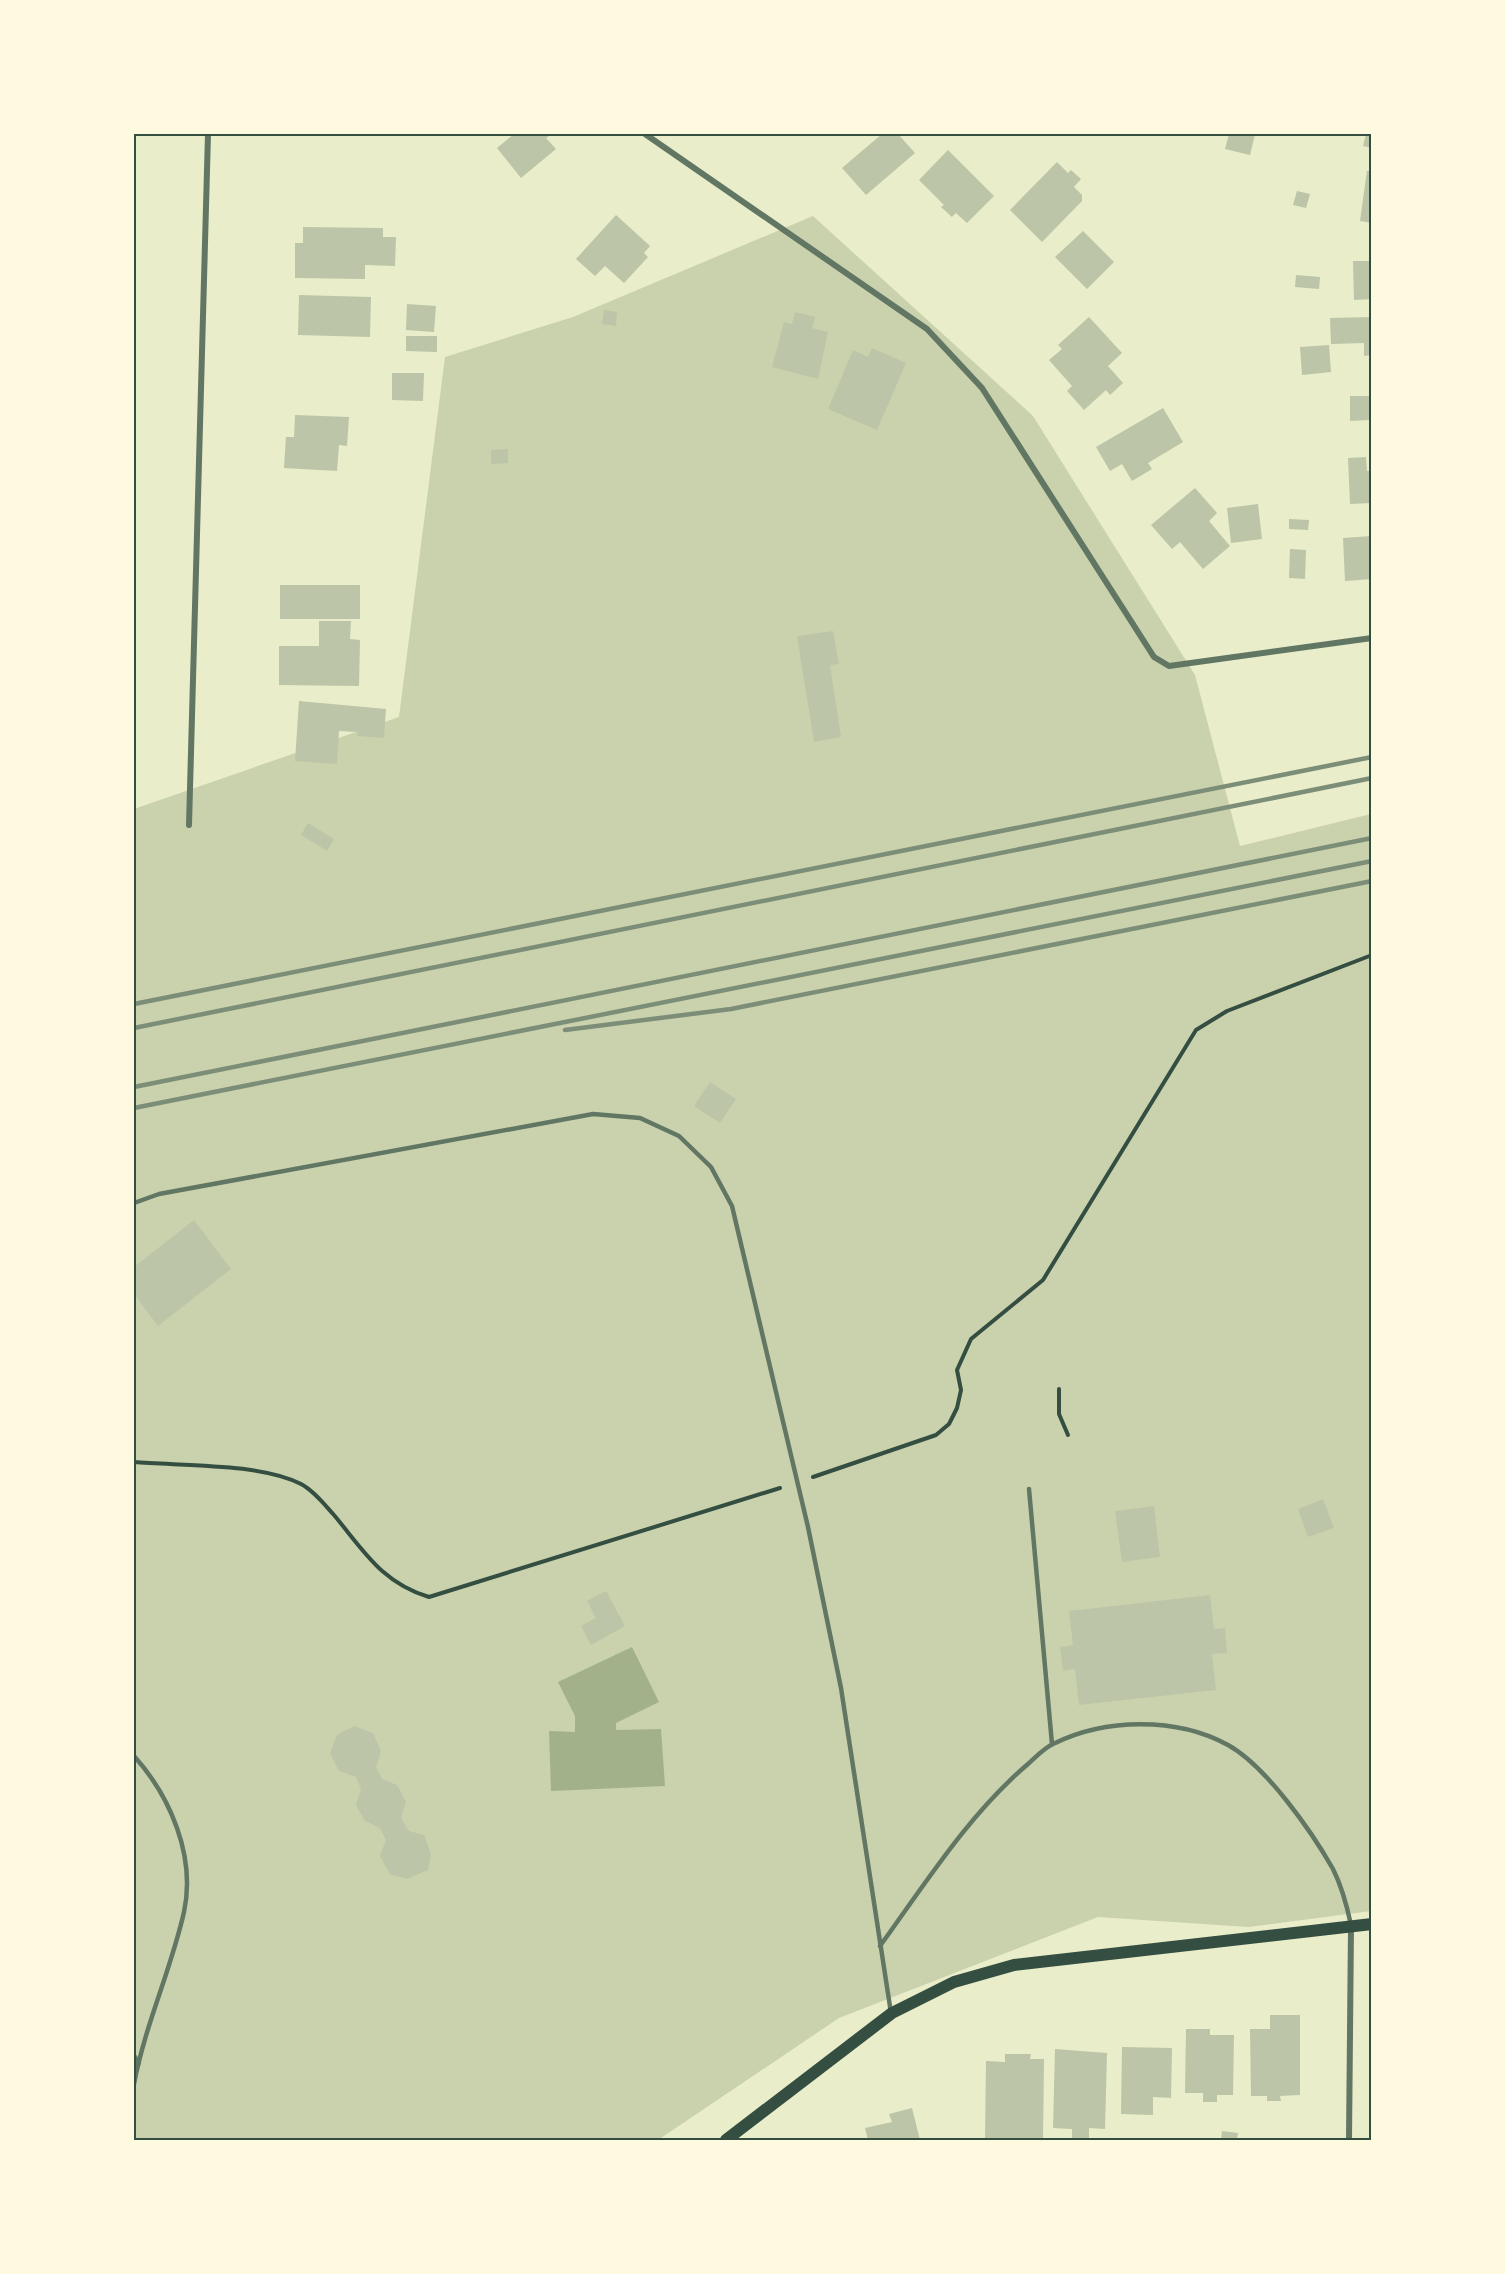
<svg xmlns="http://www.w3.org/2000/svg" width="1505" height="2274" font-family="'PT Sans Narrow',sans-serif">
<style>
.green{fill:#cad2ad}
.water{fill:#a3b18a}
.building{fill:#bcc5a7}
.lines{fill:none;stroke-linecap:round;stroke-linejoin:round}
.path{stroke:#344e41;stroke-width:4}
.service{stroke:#617663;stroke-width:4.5}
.minor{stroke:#617663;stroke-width:6}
.secondary{stroke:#344e41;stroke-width:12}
.rail{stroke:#7c8e77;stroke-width:4.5}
.neatline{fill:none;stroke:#344e41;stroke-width:2}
</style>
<rect width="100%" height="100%" fill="#e9edc9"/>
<path class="green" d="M 813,216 L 1033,416 L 1195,675 L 1240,846 L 1371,814 L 1371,1911 L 1248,1927 L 1098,1917 L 839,2018 L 658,2140 L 134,2140 L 134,809 L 399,717 L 445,357 L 573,317 Z"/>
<path class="water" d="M 632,1647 L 659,1702 L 616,1723 L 616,1730 L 661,1729 L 665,1786 L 551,1791 L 549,1731 L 575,1732 L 575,1716 L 558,1682 Z"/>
<g class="building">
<path d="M 514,134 L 552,134 L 546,138 L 556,149 L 521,178 L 497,148 Z"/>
<path d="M 882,134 L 898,134 L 915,153 L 866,195 L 842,168 Z"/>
<path d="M 1229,134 L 1255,134 L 1250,155 L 1225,149 Z"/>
<path d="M 1366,134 L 1372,134 L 1372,148 L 1363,146 Z"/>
<path d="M 948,150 L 994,196 L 967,223 L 956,213 L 952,217 L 941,207 L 944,205 L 919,180 Z"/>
<path d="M 1057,162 L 1068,173 L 1071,170 L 1081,179 L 1074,187 L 1082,195 L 1082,201 L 1042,242 L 1010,210 Z"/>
<path d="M 1367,171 L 1372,171 L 1372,223 L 1360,221 Z"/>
<path d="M 1297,191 L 1310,194 L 1306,208 L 1293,205 Z"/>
<path d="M 616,215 L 650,246 L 644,253 L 648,257 L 624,283 L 605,266 L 595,276 L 576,259 Z"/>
<path d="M 303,227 L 383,228 L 383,237 L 396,237 L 395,266 L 365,265 L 365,279 L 295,278 L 295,243 L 303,243 Z"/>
<path d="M 1083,231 L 1114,262 L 1087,289 L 1055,257 Z"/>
<path d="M 1353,261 L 1372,261 L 1372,299 L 1354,300 Z"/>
<path d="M 1296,275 L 1320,277 L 1319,289 L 1295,287 Z"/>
<path d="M 299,295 L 371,297 L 370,337 L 298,335 Z"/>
<path d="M 407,304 L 436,306 L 434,332 L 406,330 Z"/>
<path d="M 604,310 L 617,312 L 616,326 L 602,324 Z"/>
<path d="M 795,312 L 815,317 L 812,328 L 828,332 L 818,379 L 772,367 L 784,322 L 792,324 Z"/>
<path d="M 1089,317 L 1122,353 L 1108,366 L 1123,383 L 1110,395 L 1106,390 L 1084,410 L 1067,391 L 1072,386 L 1049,360 L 1062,349 L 1058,345 Z"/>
<path d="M 1372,317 L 1372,355 L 1364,356 L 1364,343 L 1331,344 L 1330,318 Z"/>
<path d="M 406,336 L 437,336 L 437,352 L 406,351 Z"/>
<path d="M 1329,345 L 1331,372 L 1302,375 L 1300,347 Z"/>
<path d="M 872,348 L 906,363 L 877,430 L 828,409 L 853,350 L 868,357 Z"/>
<path d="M 392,373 L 424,373 L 423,401 L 392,400 Z"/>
<path d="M 1350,396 L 1372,396 L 1372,433 L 1369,420 L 1350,421 Z"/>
<path d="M 1163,408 L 1183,442 L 1148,463 L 1152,469 L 1132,481 L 1122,464 L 1110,471 L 1096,447 Z"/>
<path d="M 295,415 L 349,417 L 347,446 L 339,445 L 337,471 L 284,468 L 286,437 L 294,437 Z"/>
<path d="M 508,449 L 508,463 L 491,464 L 491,450 Z"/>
<path d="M 1366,457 L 1367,471 L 1372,471 L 1372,503 L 1350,504 L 1348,458 Z"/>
<path d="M 1195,488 L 1217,513 L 1209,521 L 1230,546 L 1203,569 L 1180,542 L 1172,549 L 1151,525 Z"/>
<path d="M 1258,504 L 1262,539 L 1231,543 L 1227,508 Z"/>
<path d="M 1289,519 L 1309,520 L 1308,530 L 1289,529 Z"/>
<path d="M 1372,536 L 1372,579 L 1345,581 L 1343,538 Z"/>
<path d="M 1290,549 L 1306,550 L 1305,579 L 1289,578 Z"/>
<rect x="280" y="585" width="80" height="34"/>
<path d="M 319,621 L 351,621 L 350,639 L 360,640 L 359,686 L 279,685 L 279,646 L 319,646 Z"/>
<path d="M 833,631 L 839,664 L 830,665 L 841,737 L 814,742 L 797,636 Z"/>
<path d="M 299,701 L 386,709 L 384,738 L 357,736 L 358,732 L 339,731 L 337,764 L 295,761 Z"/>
<path d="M 308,823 L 334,839 L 327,851 L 301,835 Z"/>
<path d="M 710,1082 L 736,1099 L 720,1123 L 694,1106 Z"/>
<path d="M 194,1220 L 231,1269 L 158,1326 L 134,1294 L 134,1267 Z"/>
<path d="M 1323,1499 L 1334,1528 L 1308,1537 L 1298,1509 Z"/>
<path d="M 1154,1506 L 1160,1557 L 1122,1562 L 1115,1511 Z"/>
<path d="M 606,1591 L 625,1626 L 591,1645 L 581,1626 L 596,1618 L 587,1601 Z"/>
<path d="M 1210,1595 L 1214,1629 L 1225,1628 L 1227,1653 L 1212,1654 L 1216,1690 L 1079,1705 L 1075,1669 L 1063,1671 L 1060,1647 L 1073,1645 L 1069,1611 Z"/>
<path d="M 354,1726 L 373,1733 L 381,1751 L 376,1767 L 382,1779 L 397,1785 L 406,1802 L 401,1818 L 409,1831 L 424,1835 L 431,1854 L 428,1870 L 407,1879 L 390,1874 L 380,1856 L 386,1840 L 380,1828 L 365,1821 L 356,1805 L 361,1789 L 356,1777 L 339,1771 L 330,1753 L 337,1735 Z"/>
<path d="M 1270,2015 L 1300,2015 L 1300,2095 L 1280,2096 L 1281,2101 L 1267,2101 L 1267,2096 L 1251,2096 L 1250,2029 L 1270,2029 Z"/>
<path d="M 1186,2029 L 1210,2029 L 1210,2035 L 1234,2035 L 1233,2095 L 1217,2095 L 1217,2102 L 1203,2102 L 1203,2093 L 1185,2093 Z"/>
<path d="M 1122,2047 L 1172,2048 L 1171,2098 L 1153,2097 L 1153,2115 L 1121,2114 Z"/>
<path d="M 1055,2049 L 1107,2053 L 1105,2129 L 1089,2128 L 1089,2140 L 1072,2140 L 1072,2129 L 1053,2128 Z"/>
<path d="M 1005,2054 L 1031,2054 L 1030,2059 L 1044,2059 L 1043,2140 L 985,2140 L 986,2061 L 1005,2062 Z"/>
<path d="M 912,2108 L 920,2140 L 868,2140 L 865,2128 L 892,2122 L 889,2114 Z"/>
<path d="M 1222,2131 L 1238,2133 L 1237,2140 L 1221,2140 Z"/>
</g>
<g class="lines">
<g class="path">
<path d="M 1059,1389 L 1059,1414 L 1068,1435"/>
<path d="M 134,1462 C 180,1466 261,1463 301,1484 C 314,1491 324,1504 334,1515 C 364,1551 382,1583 429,1597 L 780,1488"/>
<path d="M 813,1477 L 936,1435 L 949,1424 L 957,1408 L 961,1390 L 957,1370 L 971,1339 L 1043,1280 L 1196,1030 L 1227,1011 L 1372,955"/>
</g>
<g class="service">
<path d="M 134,1203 L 159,1194 L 593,1114 L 640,1118 L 679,1136 L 711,1167 L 732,1206 L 808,1527 L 841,1688 L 891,2013"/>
<path d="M 1029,1489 L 1052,1744"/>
<path d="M 134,1756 C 170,1796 196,1856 184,1912 C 171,1970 145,2025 134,2084"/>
<path d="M 880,1946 C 925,1884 969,1814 1028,1764 C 1036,1757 1044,1748 1053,1744 C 1105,1718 1177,1717 1228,1745 C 1266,1766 1312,1832 1333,1869 C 1342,1887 1347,1906 1351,1925"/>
</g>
<g class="minor">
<path d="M 645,134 L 927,329 L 982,388 L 1154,657 L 1169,666 L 1372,638"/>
<path d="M 189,825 L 208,134"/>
<path d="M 134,2057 L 138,2063"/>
<path d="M 1349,2140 L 1351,1926"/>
</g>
<path class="secondary" d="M 726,2140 L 892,2013 L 954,1982 L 1014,1965 L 1372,1924"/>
<g class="rail">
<path d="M 134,1004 L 1372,757"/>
<path d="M 134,1028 L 1372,778"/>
<path d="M 565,1030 L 731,1009 L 1372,881"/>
<path d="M 134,1087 L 1372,838"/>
<path d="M 134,1108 L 1372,861"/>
</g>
</g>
<rect width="1505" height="2274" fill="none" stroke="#fefae0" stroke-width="270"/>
<rect x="135" y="135" width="1235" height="2004" class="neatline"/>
</svg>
